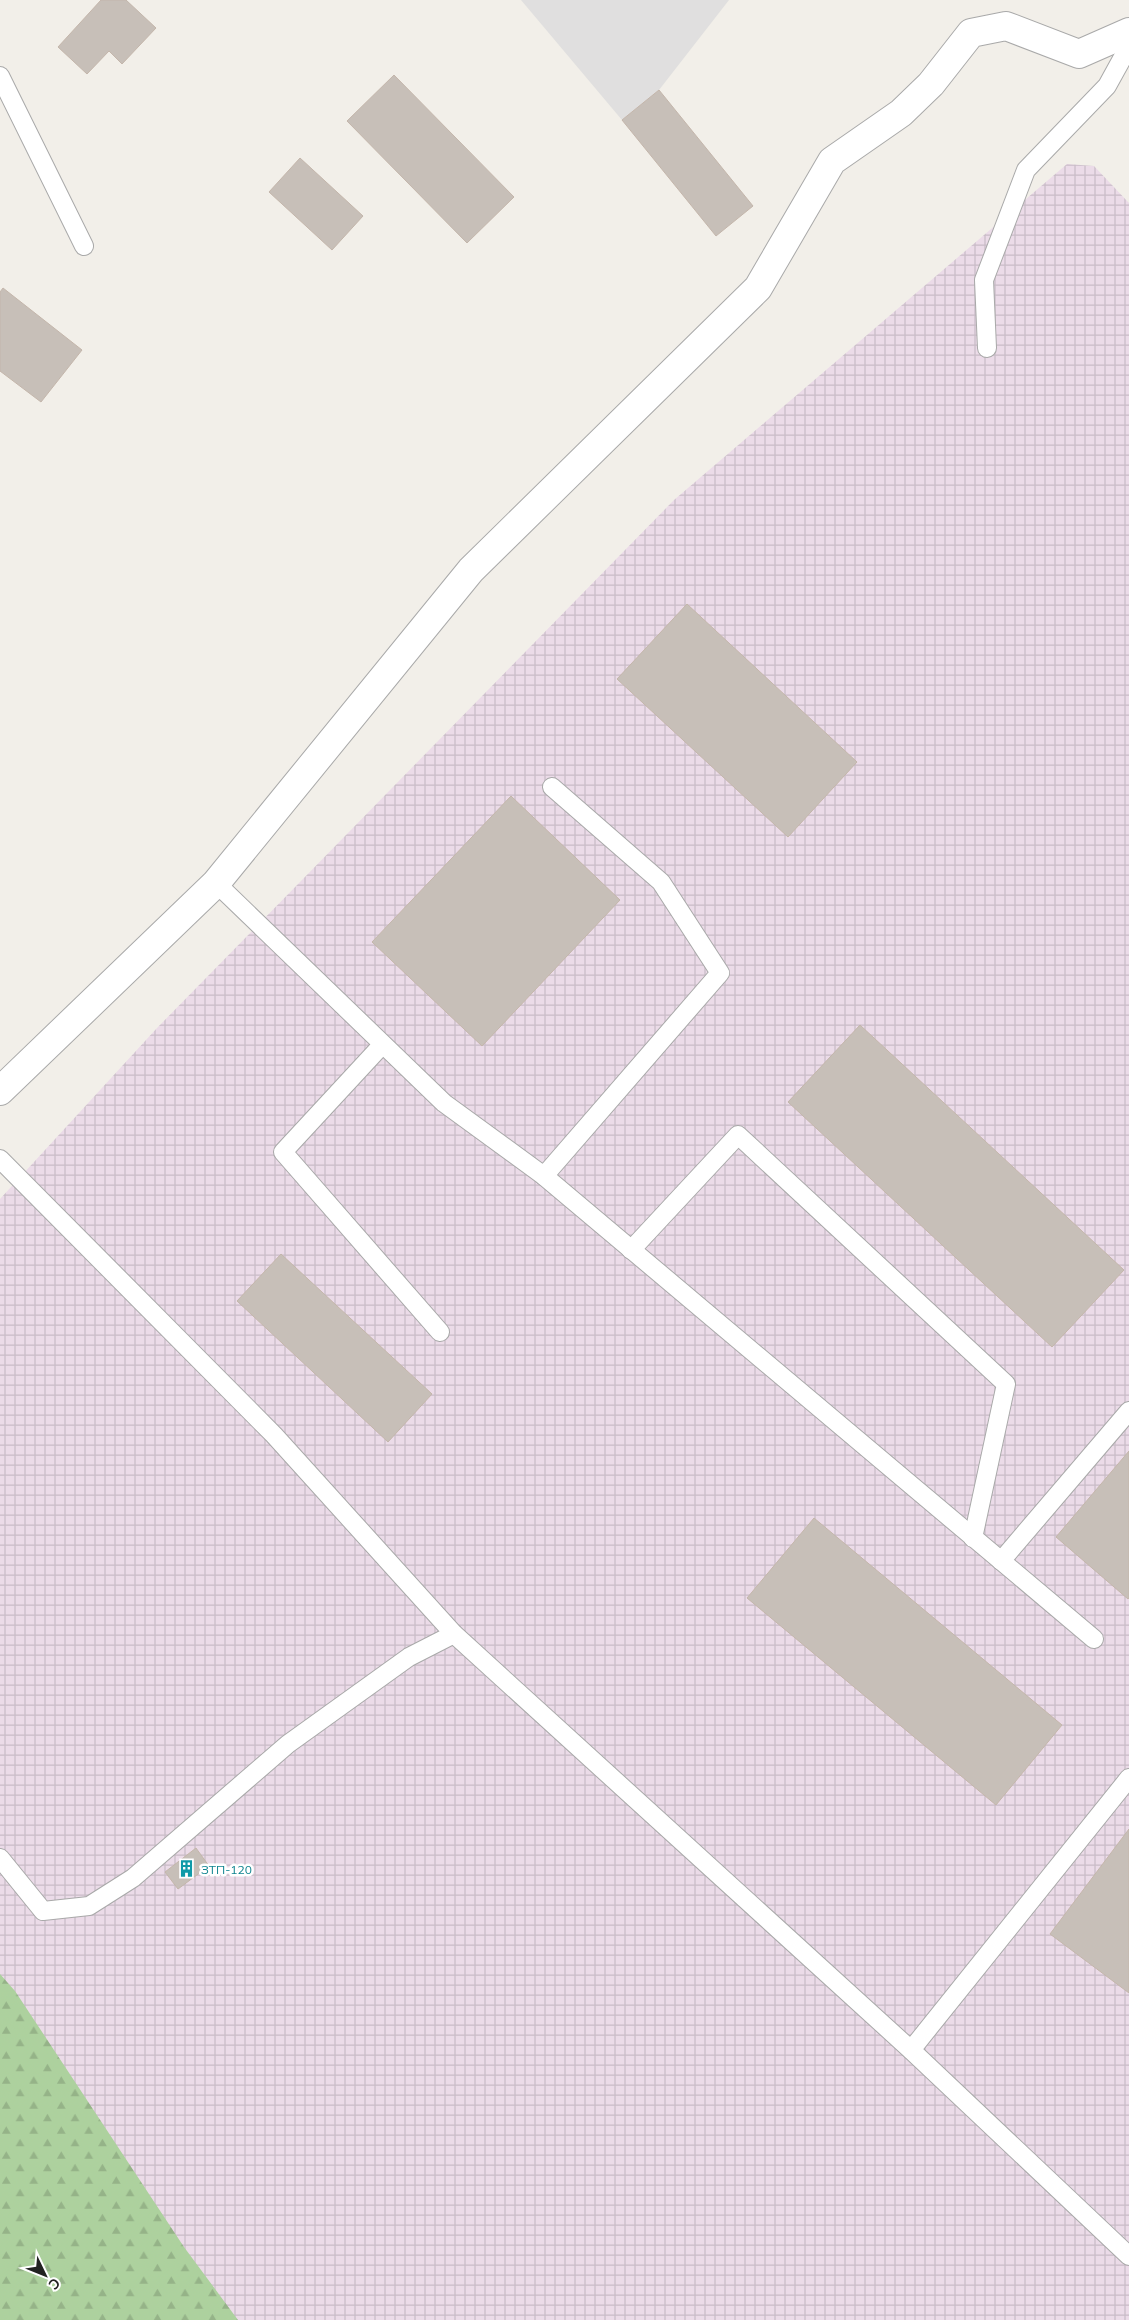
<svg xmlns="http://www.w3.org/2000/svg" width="1129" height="2320" font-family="Mulish,sans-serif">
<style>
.residential{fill:#e0dfdf}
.industrial{fill:url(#industrial-grid)}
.forest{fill:url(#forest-firs)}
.building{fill:#c7bfb8;stroke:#c4b6ab}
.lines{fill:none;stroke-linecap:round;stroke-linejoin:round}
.service-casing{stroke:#a9a9a9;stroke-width:20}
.minor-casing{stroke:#a9a9a9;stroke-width:30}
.service{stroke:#fff;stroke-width:18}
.minor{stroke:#fff;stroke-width:28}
.labels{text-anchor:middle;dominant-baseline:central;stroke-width:5;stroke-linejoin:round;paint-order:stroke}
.culture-label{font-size:12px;fill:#0d838f;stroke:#fff;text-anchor:start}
</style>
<defs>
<pattern id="industrial-grid" width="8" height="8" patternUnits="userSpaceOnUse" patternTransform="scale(1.25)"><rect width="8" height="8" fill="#ebdbe8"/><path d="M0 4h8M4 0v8" fill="none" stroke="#c9bcc7"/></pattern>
<pattern id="forest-firs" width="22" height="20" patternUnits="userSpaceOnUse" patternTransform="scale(1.25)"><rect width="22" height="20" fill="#add19e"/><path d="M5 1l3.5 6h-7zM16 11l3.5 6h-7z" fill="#95b388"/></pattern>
</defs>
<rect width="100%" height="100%" fill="#f2efe9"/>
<path class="residential" d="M 521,0 L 729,0 L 659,90 L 622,120 Z"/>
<path class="industrial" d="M 1067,164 L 1094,166 L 1129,203 L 1129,2320 L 227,2320 L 0,2001 L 0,1199 L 157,1028 L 674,500 Z"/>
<path class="forest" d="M 0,1974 L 15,1991 L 184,2247 L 238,2320 L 0,2320 Z"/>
<g class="building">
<path d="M 101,0 L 126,0 L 156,28 L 122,64 L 109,51 L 87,74 L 58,47 Z"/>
<path d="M 394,75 L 514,197 L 467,243 L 347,121 Z"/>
<path d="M 659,90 L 753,206 L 716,236 L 622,120 Z"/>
<path d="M 300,158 L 363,216 L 332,250 L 269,192 Z"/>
<path d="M 3,288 L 82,350 L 41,402 L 0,371 L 0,292 Z"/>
<path d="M 687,604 L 857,762 L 788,837 L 617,679 Z"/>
<path d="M 511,796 L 620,900 L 482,1046 L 372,942 Z"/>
<path d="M 860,1025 L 1124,1270 L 1052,1347 L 788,1102 Z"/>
<path d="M 281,1254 L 432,1394 L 388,1442 L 237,1301 Z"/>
<path d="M 1129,1451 L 1129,1598 L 1128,1599 L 1056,1537 Z"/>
<path d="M 814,1518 L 1062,1725 L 996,1805 L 747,1598 Z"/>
<path d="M 1129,1829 L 1129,1993 L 1050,1934 Z"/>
<path d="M 196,1848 L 209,1866 L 178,1889 L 165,1872 Z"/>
</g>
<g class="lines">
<defs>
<g id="service">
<path d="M 0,76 L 84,246"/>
<path d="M 987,348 L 984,280 L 1026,170 L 1107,86 L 1129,46"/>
<path d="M 216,883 L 444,1103 L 544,1176 L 720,973 L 661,882 L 552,787"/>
<path d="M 382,1045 L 283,1152 L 440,1332"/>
<path d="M 0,1159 L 274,1435 L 454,1634 L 911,2050 L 1129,2256"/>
<path d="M 544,1176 L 1094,1639"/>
<path d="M 631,1250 L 738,1135 L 1006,1384 L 973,1538"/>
<path d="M 1001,1561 L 1129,1411"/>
<path d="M 0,1858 L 43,1911 L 89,1906 L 133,1878 L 288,1744 L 409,1657 L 454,1634"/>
<path d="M 911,2050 L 1129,1778"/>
</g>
<path id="minor" d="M 0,1091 L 216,883 L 471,570 L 758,288 L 832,161 L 901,113 L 931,84 L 971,33 L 1006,26 L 1079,54 L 1129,32"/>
</defs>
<use href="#service" class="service-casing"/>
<use href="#minor" class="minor-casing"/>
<use href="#service" class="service"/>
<use href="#minor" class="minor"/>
</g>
<defs>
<symbol id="building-bare" viewBox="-9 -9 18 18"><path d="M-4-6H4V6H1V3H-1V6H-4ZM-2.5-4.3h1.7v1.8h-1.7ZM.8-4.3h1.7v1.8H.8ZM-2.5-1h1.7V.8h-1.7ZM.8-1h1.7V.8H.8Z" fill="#0f9aa8" stroke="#fff" stroke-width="2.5" paint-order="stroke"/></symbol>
</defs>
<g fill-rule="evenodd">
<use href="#building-bare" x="174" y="1856" width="25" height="25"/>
</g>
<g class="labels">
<g class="culture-label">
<text x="201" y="1869">ЗТП-120</text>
</g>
</g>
<g transform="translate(45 2275) rotate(133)" stroke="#ffffff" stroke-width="4" paint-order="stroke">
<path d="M0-4L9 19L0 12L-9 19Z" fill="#222222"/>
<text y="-8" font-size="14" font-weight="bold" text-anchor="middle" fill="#222222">С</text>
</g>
</svg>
